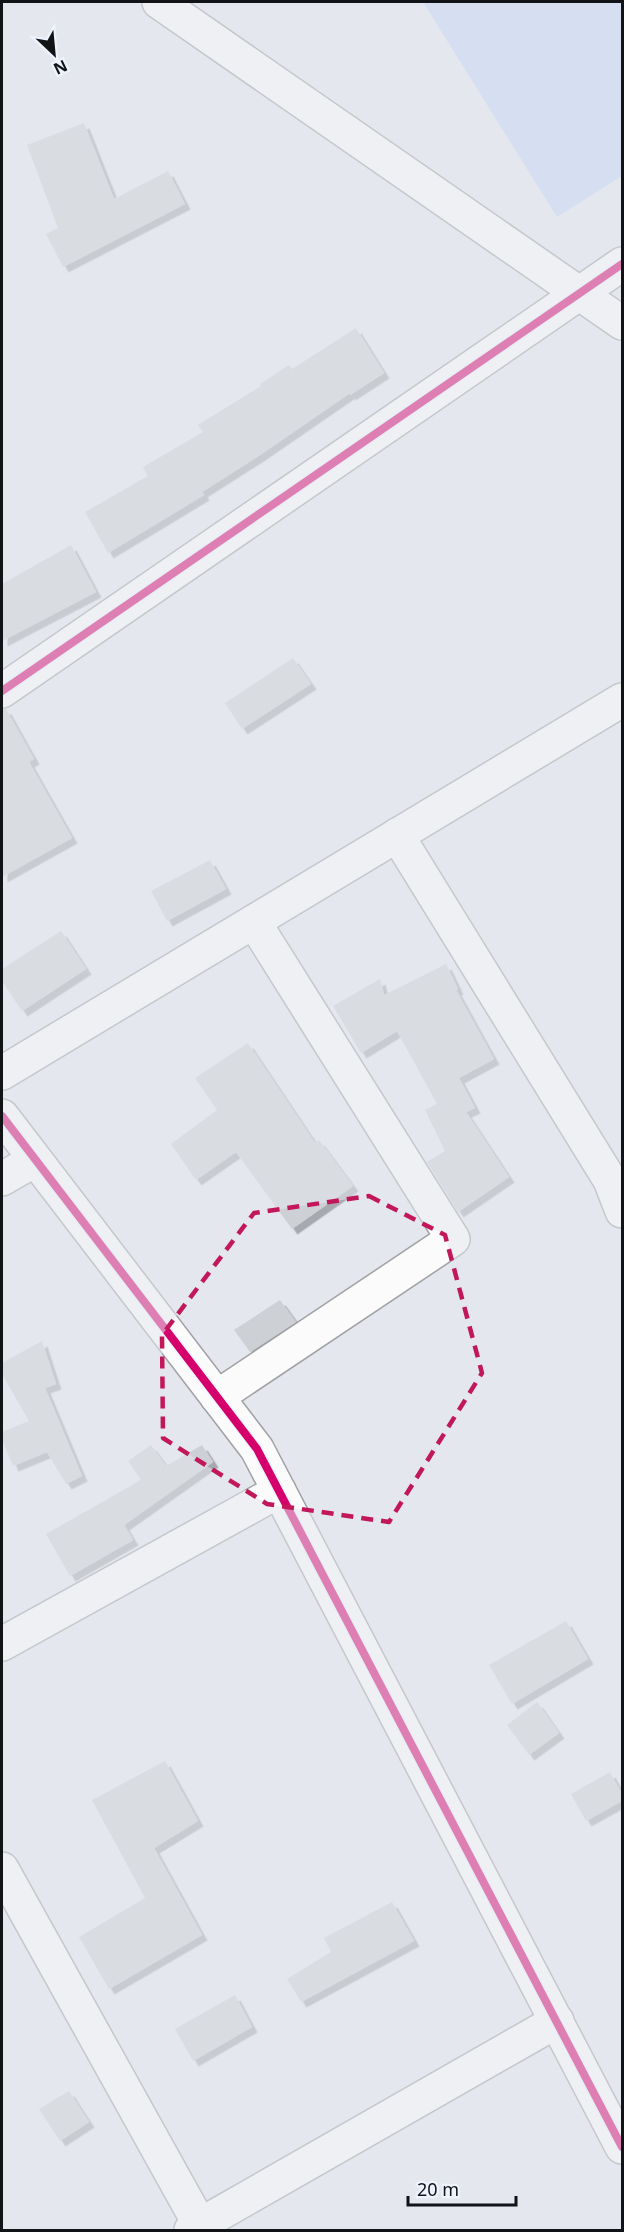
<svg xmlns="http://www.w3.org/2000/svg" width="624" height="2232" font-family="'Noto Sans',sans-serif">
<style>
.green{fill:#c4d6f6}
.building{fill:#cdd0d5;filter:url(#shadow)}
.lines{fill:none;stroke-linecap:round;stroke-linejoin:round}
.street-casing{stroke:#9fa1a5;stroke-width:36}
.street{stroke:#fbfbfc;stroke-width:33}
.cycleway-casing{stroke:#eef4fe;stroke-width:11}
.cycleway{stroke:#d6006c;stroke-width:8}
.marked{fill:none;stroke:#c2185b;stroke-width:4.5;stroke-dasharray:12 8;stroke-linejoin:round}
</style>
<defs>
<filter id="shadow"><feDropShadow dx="5.5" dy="5.5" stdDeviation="0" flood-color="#0004"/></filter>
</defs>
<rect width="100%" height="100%" fill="#e4e7ed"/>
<path class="green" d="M 423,2 L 622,2 L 622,176 L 557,217 Z"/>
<g class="building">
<path d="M 84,123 L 114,199 L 168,171 L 185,204 L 63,267 L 46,234 L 58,228 L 27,145 Z"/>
<path d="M 356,328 L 384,373 L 350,395 L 350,393 L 260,455 L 202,492 L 204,495 L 108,553 L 85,512 L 148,476 L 143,467 L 203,432 L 198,425 L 261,386 L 260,384 L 289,365 L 292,369 Z"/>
<path d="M 71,545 L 96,592 L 2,641 L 2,584 Z"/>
<path d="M 293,658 L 311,684 L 242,729 L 225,703 Z"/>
<path d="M 2,709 L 6,709 L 34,759 L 29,762 L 72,838 L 2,877 Z"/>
<path d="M 210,860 L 226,889 L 167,921 L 151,891 Z"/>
<path d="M 61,931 L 86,969 L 22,1011 L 2,981 L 2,969 Z"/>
<path d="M 446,964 L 458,989 L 456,990 L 494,1059 L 459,1078 L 475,1108 L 466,1112 L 509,1177 L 458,1212 L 427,1162 L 445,1151 L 425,1110 L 437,1104 L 397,1031 L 361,1053 L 333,1006 L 380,979 L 384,995 Z"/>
<path d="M 248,1043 L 315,1143 L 319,1140 L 353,1186 L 292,1229 L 236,1152 L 196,1180 L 171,1144 L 217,1110 L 195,1078 Z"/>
<path d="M 280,1300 L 296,1322 L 250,1352 L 234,1330 Z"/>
<path d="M 42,1341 L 56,1384 L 45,1388 L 82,1476 L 66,1484 L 47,1452 L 13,1466 L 2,1439 L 2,1432 L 29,1421 L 2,1374 L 2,1363 Z"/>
<path d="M 151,1445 L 166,1466 L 202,1445 L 213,1462 L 124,1525 L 133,1540 L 70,1576 L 46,1534 L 141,1480 L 128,1461 Z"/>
<path d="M 566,1621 L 588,1659 L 512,1704 L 489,1665 Z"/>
<path d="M 537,1702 L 559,1733 L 529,1755 L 507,1725 Z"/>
<path d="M 165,1761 L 198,1821 L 154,1848 L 202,1935 L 109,1989 L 79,1937 L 145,1898 L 92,1800 Z"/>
<path d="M 610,1772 L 622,1794 L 622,1801 L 586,1821 L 571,1794 Z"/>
<path d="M 392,1902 L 414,1941 L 301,2002 L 287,1979 L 331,1952 L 324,1938 Z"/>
<path d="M 235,1995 L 252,2027 L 193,2061 L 175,2029 Z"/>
<path d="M 69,2091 L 89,2122 L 60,2141 L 39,2109 Z"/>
</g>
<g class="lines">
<defs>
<g id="street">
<path d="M 159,2 L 622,323"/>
<path d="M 2,691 L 622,264"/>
<path d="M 397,835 L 610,1180 L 622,1211"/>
<path d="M 2,1073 L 622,700"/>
<path d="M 2,1116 L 257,1449 L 622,2147"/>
<path d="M 2,1179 L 35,1160"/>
<path d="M 217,1397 L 453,1239 L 254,922"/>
<path d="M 2,1644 L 279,1491"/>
<path d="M 2,1869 L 200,2225"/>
<path d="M 191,2230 L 557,2021"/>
</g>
</defs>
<use href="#street" class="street-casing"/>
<use href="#street" class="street"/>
<defs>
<g id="cycleway">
<path d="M 2,691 L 622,264"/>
<path d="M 2,1116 L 257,1449 L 622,2147"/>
</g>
</defs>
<use href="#cycleway" class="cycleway-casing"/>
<use href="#cycleway" class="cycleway"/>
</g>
<path d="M0 0H624V2232H0ZM 369,1196 L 445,1235 L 482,1373 L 389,1522 L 267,1504 L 163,1438 L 162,1335 L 254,1213 Z" fill="#e4e7ed" fill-opacity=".55" fill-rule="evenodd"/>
<path class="marked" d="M 369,1196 L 445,1235 L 482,1373 L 389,1522 L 267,1504 L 163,1438 L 162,1335 L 254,1213 Z"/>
<rect width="624" height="2232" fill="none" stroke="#111317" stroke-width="6"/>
<g transform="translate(54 54) rotate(154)" stroke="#eef4fe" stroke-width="4.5" paint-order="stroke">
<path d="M0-4.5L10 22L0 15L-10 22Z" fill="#111317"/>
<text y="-9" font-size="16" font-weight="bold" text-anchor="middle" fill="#111317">N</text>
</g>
<path d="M408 2196v9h108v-9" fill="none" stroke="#111317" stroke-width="3"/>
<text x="417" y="2196" font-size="18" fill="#111317" stroke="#eef4fe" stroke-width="4.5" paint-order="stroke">20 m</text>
</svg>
